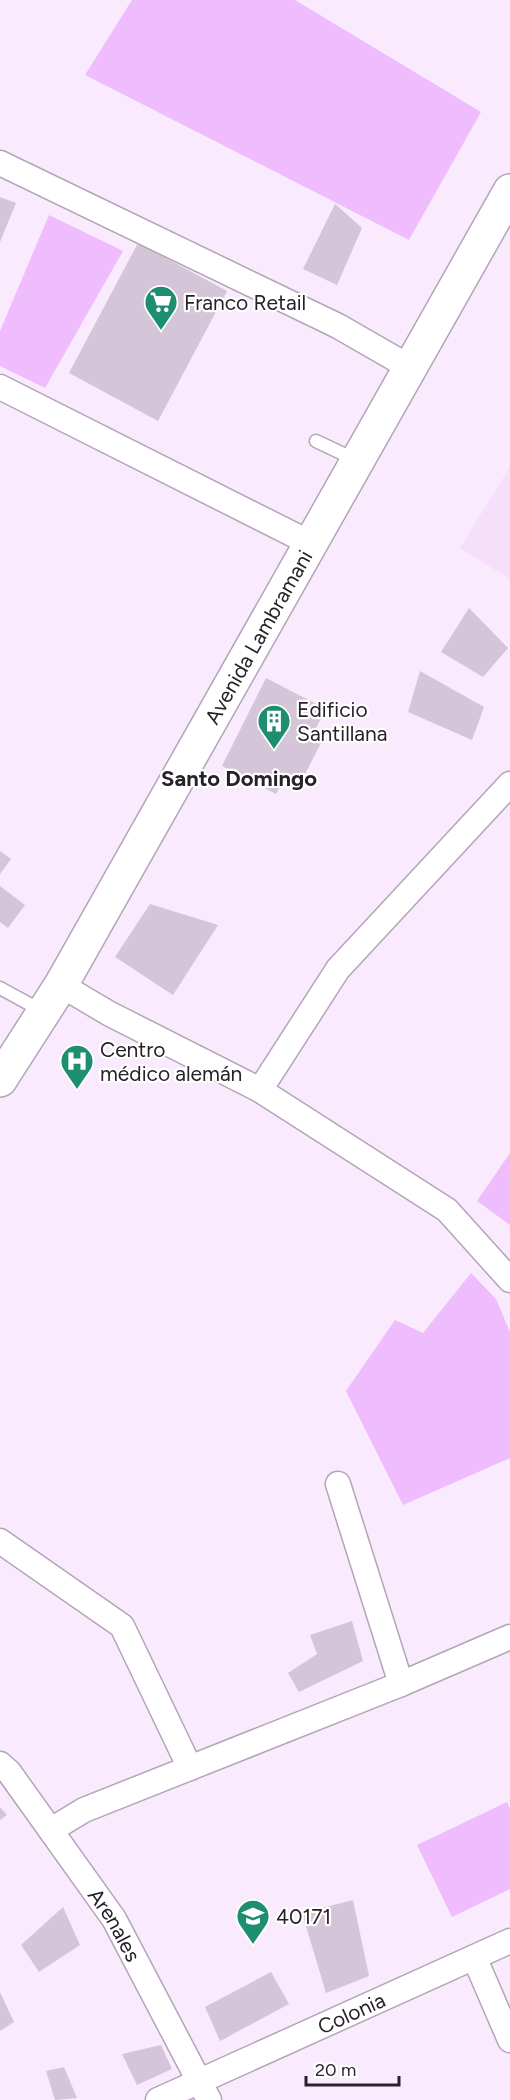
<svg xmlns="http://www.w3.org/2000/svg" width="510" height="2100" font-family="Figtree,sans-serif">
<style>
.built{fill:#f5dffa}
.green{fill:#efbcfd}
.building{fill:#d5c5d9}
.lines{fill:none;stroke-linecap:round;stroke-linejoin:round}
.lane-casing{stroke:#b4a4b8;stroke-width:15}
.street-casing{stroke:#b4a4b8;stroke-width:27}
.secondary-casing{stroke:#b4a4b8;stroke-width:36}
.lane{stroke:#fff;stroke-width:12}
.street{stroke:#fff;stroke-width:24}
.secondary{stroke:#fff;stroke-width:33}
.labels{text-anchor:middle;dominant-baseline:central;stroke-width:4.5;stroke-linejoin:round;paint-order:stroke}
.poi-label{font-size:21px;fill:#272129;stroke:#fff;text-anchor:start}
.street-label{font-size:21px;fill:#272129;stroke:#fff}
.neighbourhood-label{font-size:22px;font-weight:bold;fill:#272129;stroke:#fff}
</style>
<rect width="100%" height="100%" fill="#faeafe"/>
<path class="built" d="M 510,467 L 510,579 L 460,548 Z"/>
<g class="green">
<path d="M 132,0 L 295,0 L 481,112 L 409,240 L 85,75 Z"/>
<path d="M 49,215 L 123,251 L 45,388 L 0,366 L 0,331 Z"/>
<path d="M 510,1153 L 510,1225 L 477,1201 Z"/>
<path d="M 471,1273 L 496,1299 L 510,1332 L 510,1458 L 403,1505 L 346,1391 L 395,1320 L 423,1333 Z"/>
<path d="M 507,1802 L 510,1809 L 510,1889 L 452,1917 L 417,1845 Z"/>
</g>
<g class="building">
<path d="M 0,197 L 16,203 L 0,242 Z"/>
<path d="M 335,204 L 362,228 L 337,285 L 303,269 Z"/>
<path d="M 138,243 L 227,291 L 158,421 L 69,373 Z"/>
<path d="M 469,608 L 508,648 L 483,677 L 441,652 Z"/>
<path d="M 420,671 L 484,707 L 472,740 L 408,712 Z"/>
<path d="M 266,678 L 326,709 L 316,728 L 326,733 L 300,784 L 285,777 L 276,794 L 222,766 Z"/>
<path d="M 0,851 L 11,859 L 0,874 Z"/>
<path d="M 0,886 L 25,905 L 8,928 L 0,922 Z"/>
<path d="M 150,904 L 218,925 L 173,995 L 115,957 Z"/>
<path d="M 352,1621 L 363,1661 L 299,1692 L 288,1673 L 317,1654 L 310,1635 Z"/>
<path d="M 0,1807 L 7,1815 L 0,1820 Z"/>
<path d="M 353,1900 L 369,1976 L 326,1993 L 302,1913 Z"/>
<path d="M 63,1907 L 80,1945 L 39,1972 L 21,1945 Z"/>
<path d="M 271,1972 L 289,2004 L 220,2041 L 205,2007 Z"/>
<path d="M 0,1992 L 14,2022 L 0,2031 Z"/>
<path d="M 161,2045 L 172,2069 L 137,2085 L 122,2054 Z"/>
<path d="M 64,2067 L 77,2098 L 55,2100 L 46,2071 Z"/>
</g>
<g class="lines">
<defs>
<g id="lane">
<path d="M 316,441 L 356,460"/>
<path d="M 0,988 L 44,1012"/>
</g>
<g id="street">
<path d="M 0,163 L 338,326 L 411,368"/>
<path d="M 0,387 L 312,544"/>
<path d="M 61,985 L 110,1014 L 260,1090 L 447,1210 L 510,1280"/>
<path d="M 260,1090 L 338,969 L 510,784"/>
<path d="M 338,1484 L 401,1684"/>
<path d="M 0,1541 L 122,1626 L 190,1768"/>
<path id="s1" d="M 0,1764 L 9,1772 L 114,1919 L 209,2100"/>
<path d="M 51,1830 L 84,1810 L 401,1684 L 510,1637"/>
<path d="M 475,1959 L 510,2040"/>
<path id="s2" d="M 158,2100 L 510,1941"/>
</g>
<g id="secondary">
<path id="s3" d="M 0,1080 L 61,985 L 510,191"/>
</g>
</defs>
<use href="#lane" class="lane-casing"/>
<use href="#street" class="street-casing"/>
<use href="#secondary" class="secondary-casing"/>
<use href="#lane" class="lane"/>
<use href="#street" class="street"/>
<use href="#secondary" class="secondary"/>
</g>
<defs>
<symbol id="supermarket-pin" viewBox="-11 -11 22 30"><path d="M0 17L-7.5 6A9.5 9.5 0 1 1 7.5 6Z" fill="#1d8e6f" stroke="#fff"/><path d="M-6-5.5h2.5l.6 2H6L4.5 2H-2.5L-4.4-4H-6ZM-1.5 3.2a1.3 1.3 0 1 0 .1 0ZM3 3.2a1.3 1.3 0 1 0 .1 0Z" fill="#fff"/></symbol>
<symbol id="building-pin" viewBox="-11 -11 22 30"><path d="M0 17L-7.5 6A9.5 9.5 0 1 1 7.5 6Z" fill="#1d8e6f" stroke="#fff"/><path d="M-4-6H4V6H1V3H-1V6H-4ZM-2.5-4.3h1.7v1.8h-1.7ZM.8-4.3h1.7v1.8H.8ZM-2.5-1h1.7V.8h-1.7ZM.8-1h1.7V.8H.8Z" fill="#fff"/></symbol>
<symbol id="hospital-pin" viewBox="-11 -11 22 30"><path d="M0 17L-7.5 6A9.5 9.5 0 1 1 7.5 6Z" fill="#1d8e6f" stroke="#fff"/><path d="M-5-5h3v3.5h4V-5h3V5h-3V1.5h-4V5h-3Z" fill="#fff"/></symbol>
<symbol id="school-pin" viewBox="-11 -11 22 30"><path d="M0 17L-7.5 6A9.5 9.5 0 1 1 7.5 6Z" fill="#1d8e6f" stroke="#fff"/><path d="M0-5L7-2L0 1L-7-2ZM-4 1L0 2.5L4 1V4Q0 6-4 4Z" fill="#fff"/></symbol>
</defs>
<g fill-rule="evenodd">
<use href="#supermarket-pin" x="142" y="283" width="38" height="52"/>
<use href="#building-pin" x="255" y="702" width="38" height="52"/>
<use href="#hospital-pin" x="58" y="1042" width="38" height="52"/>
<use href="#school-pin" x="234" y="1897" width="38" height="52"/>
</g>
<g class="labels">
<g class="poi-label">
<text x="184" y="302">Franco Retail</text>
<text x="297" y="709">Edificio<tspan x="297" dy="24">Santillana</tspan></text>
<text x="100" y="1049">Centro<tspan x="100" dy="24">médico alemán</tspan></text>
<text x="276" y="1916">40171</text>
</g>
<g class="street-label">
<text stroke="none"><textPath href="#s3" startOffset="513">Avenida Lambramani</textPath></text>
<text stroke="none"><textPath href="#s1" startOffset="198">Arenales</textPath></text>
<text stroke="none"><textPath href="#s2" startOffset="212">Colonia</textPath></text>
</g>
<g class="neighbourhood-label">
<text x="239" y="778">Santo Domingo</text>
</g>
</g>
<path d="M306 2076v9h93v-9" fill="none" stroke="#272129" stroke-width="3"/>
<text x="315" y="2076" font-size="18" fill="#272129" stroke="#ffffff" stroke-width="4.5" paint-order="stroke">20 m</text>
</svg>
